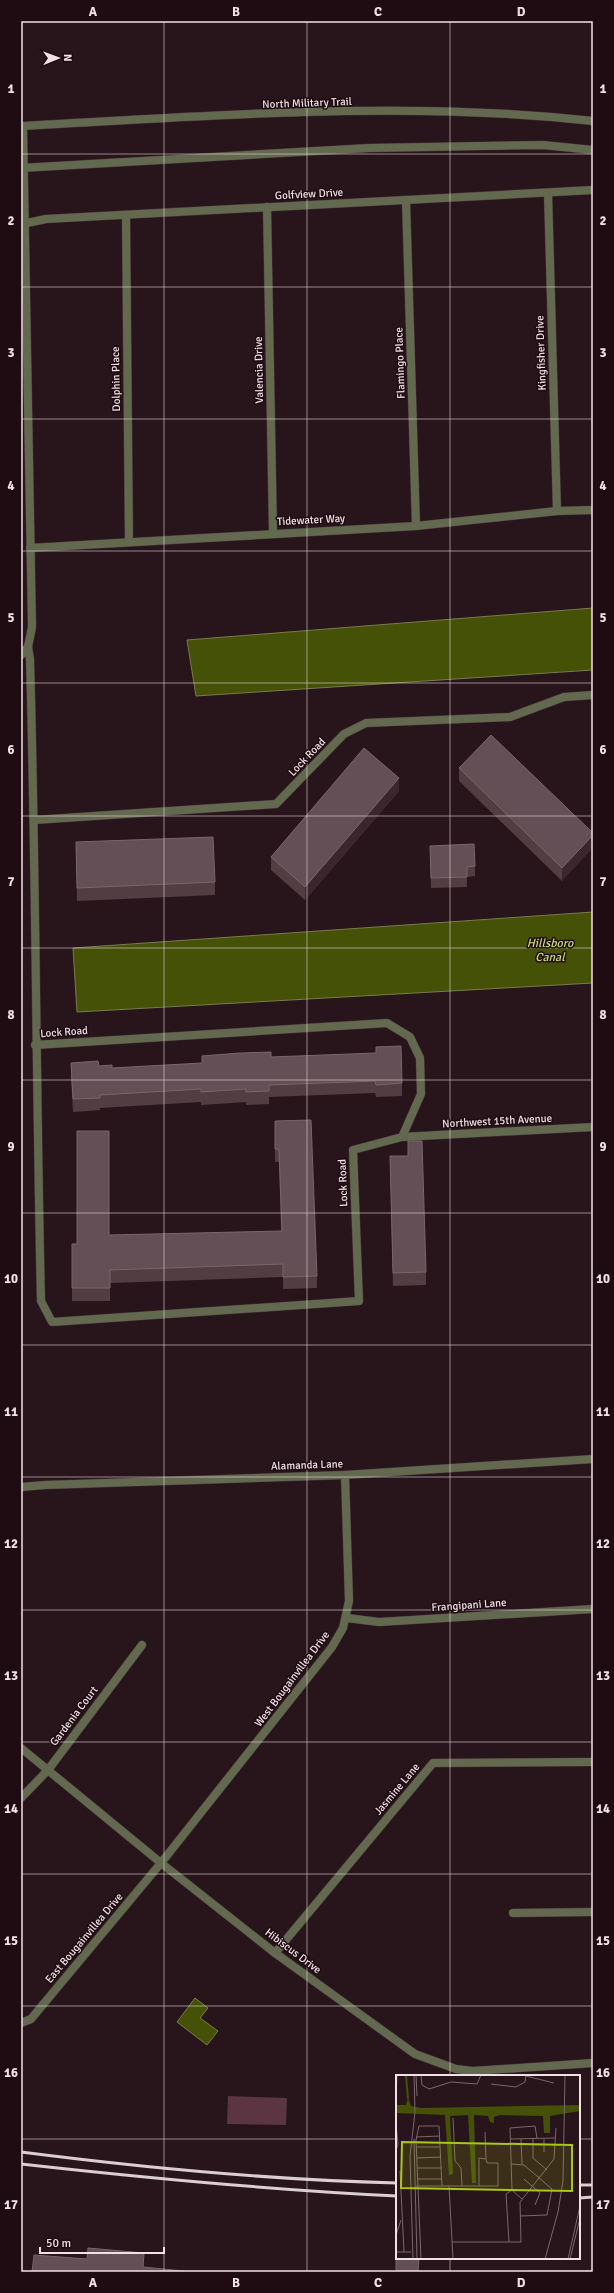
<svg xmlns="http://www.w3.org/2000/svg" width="614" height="2293" font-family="Signika,sans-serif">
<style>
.green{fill:#5b3541}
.water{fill:#445107;stroke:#777c4a}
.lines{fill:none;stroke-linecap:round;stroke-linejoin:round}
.minor-casing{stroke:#443237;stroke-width:9}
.tertiary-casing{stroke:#443237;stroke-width:9}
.minor{stroke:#62694e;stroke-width:8}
.tertiary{stroke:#62694e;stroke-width:8}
.rail{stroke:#dbcdd1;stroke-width:3}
.wall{fill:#523d43}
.shaded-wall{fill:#3a262c}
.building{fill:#634f55;stroke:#79666b}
.grid{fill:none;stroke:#efe1e5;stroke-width:1;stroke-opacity:0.55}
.labels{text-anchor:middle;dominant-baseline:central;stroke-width:3;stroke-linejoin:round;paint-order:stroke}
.street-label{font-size:11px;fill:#efe1e5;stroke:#1e0c12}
.water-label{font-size:12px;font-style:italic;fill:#c5db7c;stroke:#1e0c12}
.inset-river{fill:none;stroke:#445107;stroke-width:2}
.inset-road{fill:none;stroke:#78676c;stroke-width:1}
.view{fill:#aac717;fill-opacity:0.15;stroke:#aac717;stroke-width:2}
.inset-edge{fill:none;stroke:#efe1e5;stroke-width:2}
.neatline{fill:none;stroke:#efe1e5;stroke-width:1.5}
.grid-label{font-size:13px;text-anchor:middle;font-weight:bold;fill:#efe1e5}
</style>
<rect width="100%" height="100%" fill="#28151b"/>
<path class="green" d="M 228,2096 L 287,2098 L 286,2125 L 227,2124 Z"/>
<g class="water">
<path d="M 593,608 L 593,670 L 196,696 L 187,640 Z"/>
<path d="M 593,912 L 593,983 L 77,1012 L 73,948 Z"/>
<path d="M 195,1998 L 208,2008 L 200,2018 L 218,2031 L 207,2045 L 177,2022 Z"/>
</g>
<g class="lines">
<defs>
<g id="minor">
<path d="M 23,126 L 32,627 L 28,647 L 30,659 C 36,873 36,1087 41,1301 L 52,1322 L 359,1301 L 353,1150 L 402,1137 L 421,1094 L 420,1058 L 410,1037 L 387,1023 L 35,1045"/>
<path d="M 548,193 L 557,511"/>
<path d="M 406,200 L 416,526"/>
<path d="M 267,207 L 273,533"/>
<path d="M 126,215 L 129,542"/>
<path d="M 22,224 L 46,219 L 593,190"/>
<path d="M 30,548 L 416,526 L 557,511 L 593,510"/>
<path d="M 21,655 L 28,647"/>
<path d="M 34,820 L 276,804 L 344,734 L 366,723 L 510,717 L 564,697 L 593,695"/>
<path d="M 402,1137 L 593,1127"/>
<path d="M 21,1487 L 45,1485 L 345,1475 L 593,1459"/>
<path d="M 347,1618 L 379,1622 L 593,1609"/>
<path d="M 21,1748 L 161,1863 L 275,1953 L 415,2054 L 456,2069 L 473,2071 L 593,2063"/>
<path d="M 21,1798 L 48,1770 L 142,1645"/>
<path d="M 513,1913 L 593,1912"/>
<path d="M 275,1953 L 433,1763 L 593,1762"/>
<path d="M 21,2023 L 31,2019 L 161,1863 L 332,1647 L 343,1628 L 349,1601 L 345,1475"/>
</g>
<g id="tertiary">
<path d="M 21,126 C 210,116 405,100 593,121"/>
<path d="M 21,168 L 369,148 L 543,145 L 593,150"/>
</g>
</defs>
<use href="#minor" class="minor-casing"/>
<use href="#tertiary" class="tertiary-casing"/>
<use href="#minor" class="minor"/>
<use href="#tertiary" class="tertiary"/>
<g class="rail">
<path d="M 21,2152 C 146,2168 271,2180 397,2183"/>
<path d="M 21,2164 C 146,2178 271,2190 397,2196"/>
<path d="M 579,2185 L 593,2185"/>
<path d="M 579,2198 L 593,2197"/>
</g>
</g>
<g class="wall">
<path d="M 459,768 L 593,833 L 562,881 L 459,781 Z"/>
<path d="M 399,791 L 305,900 L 271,870 L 271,857 Z"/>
<path d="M 76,842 L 215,882 L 215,895 L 77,901 Z"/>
<path d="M 430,846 L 475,866 L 475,876 L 467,877 L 467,887 L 431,888 Z"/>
<path d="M 202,1056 L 271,1057 L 402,1083 L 402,1096 L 376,1097 L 375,1093 L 269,1097 L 269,1104 L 246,1105 L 246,1102 L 201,1105 L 201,1102 L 100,1108 L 100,1110 L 73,1112 L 71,1076 L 71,1063 L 112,1068 L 202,1063 Z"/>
<path d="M 275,1121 L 317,1276 L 317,1288 L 283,1289 L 283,1277 L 110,1283 L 110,1301 L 72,1301 L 72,1244 L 281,1231 L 279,1162 L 275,1162 Z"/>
<path d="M 390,1156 L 426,1272 L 426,1285 L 393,1286 Z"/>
</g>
<g class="shaded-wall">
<path d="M 399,778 L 399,791 L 305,900 L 305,887 Z"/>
<path d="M 593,835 L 593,848 L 562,881 L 562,868 Z"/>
</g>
<g class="building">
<path d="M 491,735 L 593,833 L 593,835 L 562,868 L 459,768 Z"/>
<path d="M 364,748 L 399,778 L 305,887 L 271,857 Z"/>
<path d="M 213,837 L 215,882 L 77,888 L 76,842 Z"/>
<path d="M 474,844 L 475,866 L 467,867 L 467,877 L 431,878 L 430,846 Z"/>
<path d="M 401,1046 L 402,1083 L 376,1085 L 375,1081 L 269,1085 L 269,1091 L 246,1092 L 246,1089 L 201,1092 L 201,1089 L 100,1095 L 100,1098 L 73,1099 L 71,1063 L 98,1061 L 99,1066 L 112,1065 L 112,1068 L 202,1063 L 202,1056 L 240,1053 L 271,1052 L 271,1057 L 376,1053 L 376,1047 Z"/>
<path d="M 311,1120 L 317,1276 L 283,1277 L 283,1264 L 110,1270 L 110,1288 L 72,1288 L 72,1244 L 77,1244 L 77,1131 L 109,1131 L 109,1235 L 282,1231 L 279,1149 L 275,1149 L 275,1121 Z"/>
<path d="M 408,1141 L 422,1141 L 426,1272 L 393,1273 L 390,1156 L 408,1156 Z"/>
<path d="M 396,2247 L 397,2247 L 397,2258 L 419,2258 L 418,2272 L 396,2272 Z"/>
<path d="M 88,2248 L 144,2253 L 143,2267 L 184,2271 L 183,2272 L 32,2272 L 34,2255 L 87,2259 Z"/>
<rect x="528" y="2271" width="65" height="1"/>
</g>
<path class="grid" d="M 164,21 L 164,2272M 307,21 L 307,2272M 450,21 L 450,2076M 21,154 L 593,154M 21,287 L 593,287M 21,419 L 593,419M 21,551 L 593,551M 21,683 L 593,683M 21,816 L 593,816M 21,948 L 593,948M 21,1080 L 593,1080M 21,1213 L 593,1213M 21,1345 L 593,1345M 21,1477 L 593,1477M 21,1610 L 593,1610M 21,1742 L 593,1742M 21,1874 L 593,1874M 21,2006 L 593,2006M 21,2139 L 397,2139M 579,2139 L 593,2139M 450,2258 L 450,2272"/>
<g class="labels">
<g class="street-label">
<text transform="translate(307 103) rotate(-2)">North Military Trail</text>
<text transform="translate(309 194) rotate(-3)">Golfview Drive</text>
<text transform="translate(541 353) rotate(-92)">Kingfisher Drive</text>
<text transform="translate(400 363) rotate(-92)">Flamingo Place</text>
<text transform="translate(259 370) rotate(-91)">Valencia Drive</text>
<text transform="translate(116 379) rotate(-91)">Dolphin Place</text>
<text transform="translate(311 520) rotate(-3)">Tidewater Way</text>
<text transform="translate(307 757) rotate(-46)">Lock Road</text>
<text transform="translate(64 1032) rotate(-4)">Lock Road</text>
<text transform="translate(497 1121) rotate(-3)">Northwest 15th Avenue</text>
<text transform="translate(343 1183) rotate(-92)">Lock Road</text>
<text transform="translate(307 1465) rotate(-2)">Alamanda Lane</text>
<text transform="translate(469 1605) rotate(-4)">Frangipani Lane</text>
<text transform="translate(292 1679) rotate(-53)">West Bougainvillea Drive</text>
<text transform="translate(74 1716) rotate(-53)">Gardenia Court</text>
<text transform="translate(397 1789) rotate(-50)">Jasmine Lane</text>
<text transform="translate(84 1938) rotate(-50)">East Bougainvillea Drive</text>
<text transform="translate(293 1951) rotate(37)">Hibiscus Drive</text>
</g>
<g class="water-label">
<text x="550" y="943">Hillsboro<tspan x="550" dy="14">Canal</tspan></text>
</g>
</g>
<g transform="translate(396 2075)">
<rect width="184" height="184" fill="#28151b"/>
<path d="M 12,23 L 15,31 L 25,33 L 184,30 L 184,36 L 154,41 L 154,58 L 148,58 L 147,41 L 104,40 L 98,42 L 98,48 L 94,47 L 92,41 L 78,40 L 80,108 L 76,108 L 72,40 L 54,41 L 57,99 L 53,100 L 49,40 L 0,38 L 0,30 L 10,30 Z" fill="#445107"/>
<path class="inset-river" d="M 10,0 L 12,24"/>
<path class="inset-road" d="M 20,0 L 21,21M 25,0 L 26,10 L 33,14 L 55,7 L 81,9 L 85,0M 130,1 L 158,8M 95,9 L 120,12 L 129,7 L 130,0M 0,18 L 1,0M 57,43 L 59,86 L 65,93 L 66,111M 0,49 L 2,69 L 0,76M 89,57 L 90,84M 20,62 L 44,61M 137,63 L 137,83 L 151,95M 18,64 L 21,184M 114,64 L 159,63M 125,64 L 126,89M 148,64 L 148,77M 20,72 L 44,72M 21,83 L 45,82M 115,89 L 128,90 L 156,114 L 151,140 L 124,141M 21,93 L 45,93M 4,96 L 8,177M 21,104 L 46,104M 128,104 L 144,118 L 139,130M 20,111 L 102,111 L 102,88 L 91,88 L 90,84 L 83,83 L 83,111M 53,111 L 57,184M 126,124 L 116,115 L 114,53 L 139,51 L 141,63M 0,160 L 5,145M 56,167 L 125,167 L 124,127 L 158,84 L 160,53M 113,167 L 110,119 L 116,115M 0,177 L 15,177M 17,184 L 14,81 L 19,37 L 18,0M 25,184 L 20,65 L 23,51 L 43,51 L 46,111M 149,184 L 162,137 L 167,106 L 169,0M 172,184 L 184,131M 174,184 L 184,143"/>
<path class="view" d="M 6,67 L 176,70 L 176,116 L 5,113 Z"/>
<rect width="184" height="184" class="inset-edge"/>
</g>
<rect width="614" height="2293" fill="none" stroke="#1e0c12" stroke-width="44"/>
<g transform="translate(58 58) rotate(89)" stroke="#1e0c12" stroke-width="3" paint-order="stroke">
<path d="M0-3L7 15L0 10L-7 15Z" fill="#efe1e5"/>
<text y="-6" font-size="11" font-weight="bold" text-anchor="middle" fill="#efe1e5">N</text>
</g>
<path d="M40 2247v6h124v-6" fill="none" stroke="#efe1e5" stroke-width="2"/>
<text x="46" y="2247" font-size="12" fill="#efe1e5" stroke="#1e0c12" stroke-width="3" paint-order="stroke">50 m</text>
<rect x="22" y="22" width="570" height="2249" class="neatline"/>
<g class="grid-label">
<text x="93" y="16">A</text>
<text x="236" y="16">B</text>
<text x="378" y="16">C</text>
<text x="521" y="16">D</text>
<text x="11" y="93">1</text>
<text x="603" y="93">1</text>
<text x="11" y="225">2</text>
<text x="603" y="225">2</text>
<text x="11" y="357">3</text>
<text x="603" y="357">3</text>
<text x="11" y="490">4</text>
<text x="603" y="490">4</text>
<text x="11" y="622">5</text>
<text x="603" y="622">5</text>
<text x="11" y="754">6</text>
<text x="603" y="754">6</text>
<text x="11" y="886">7</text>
<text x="603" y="886">7</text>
<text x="11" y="1019">8</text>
<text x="603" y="1019">8</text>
<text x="11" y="1151">9</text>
<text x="603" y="1151">9</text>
<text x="11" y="1283">10</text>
<text x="603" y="1283">10</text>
<text x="11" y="1416">11</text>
<text x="603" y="1416">11</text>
<text x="11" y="1548">12</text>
<text x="603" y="1548">12</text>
<text x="11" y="1680">13</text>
<text x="603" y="1680">13</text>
<text x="11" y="1813">14</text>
<text x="603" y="1813">14</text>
<text x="11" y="1945">15</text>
<text x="603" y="1945">15</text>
<text x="11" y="2077">16</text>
<text x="603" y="2077">16</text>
<text x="11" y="2209">17</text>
<text x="603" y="2209">17</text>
<text x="93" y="2287">A</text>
<text x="236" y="2287">B</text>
<text x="378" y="2287">C</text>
<text x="521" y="2287">D</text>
</g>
</svg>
